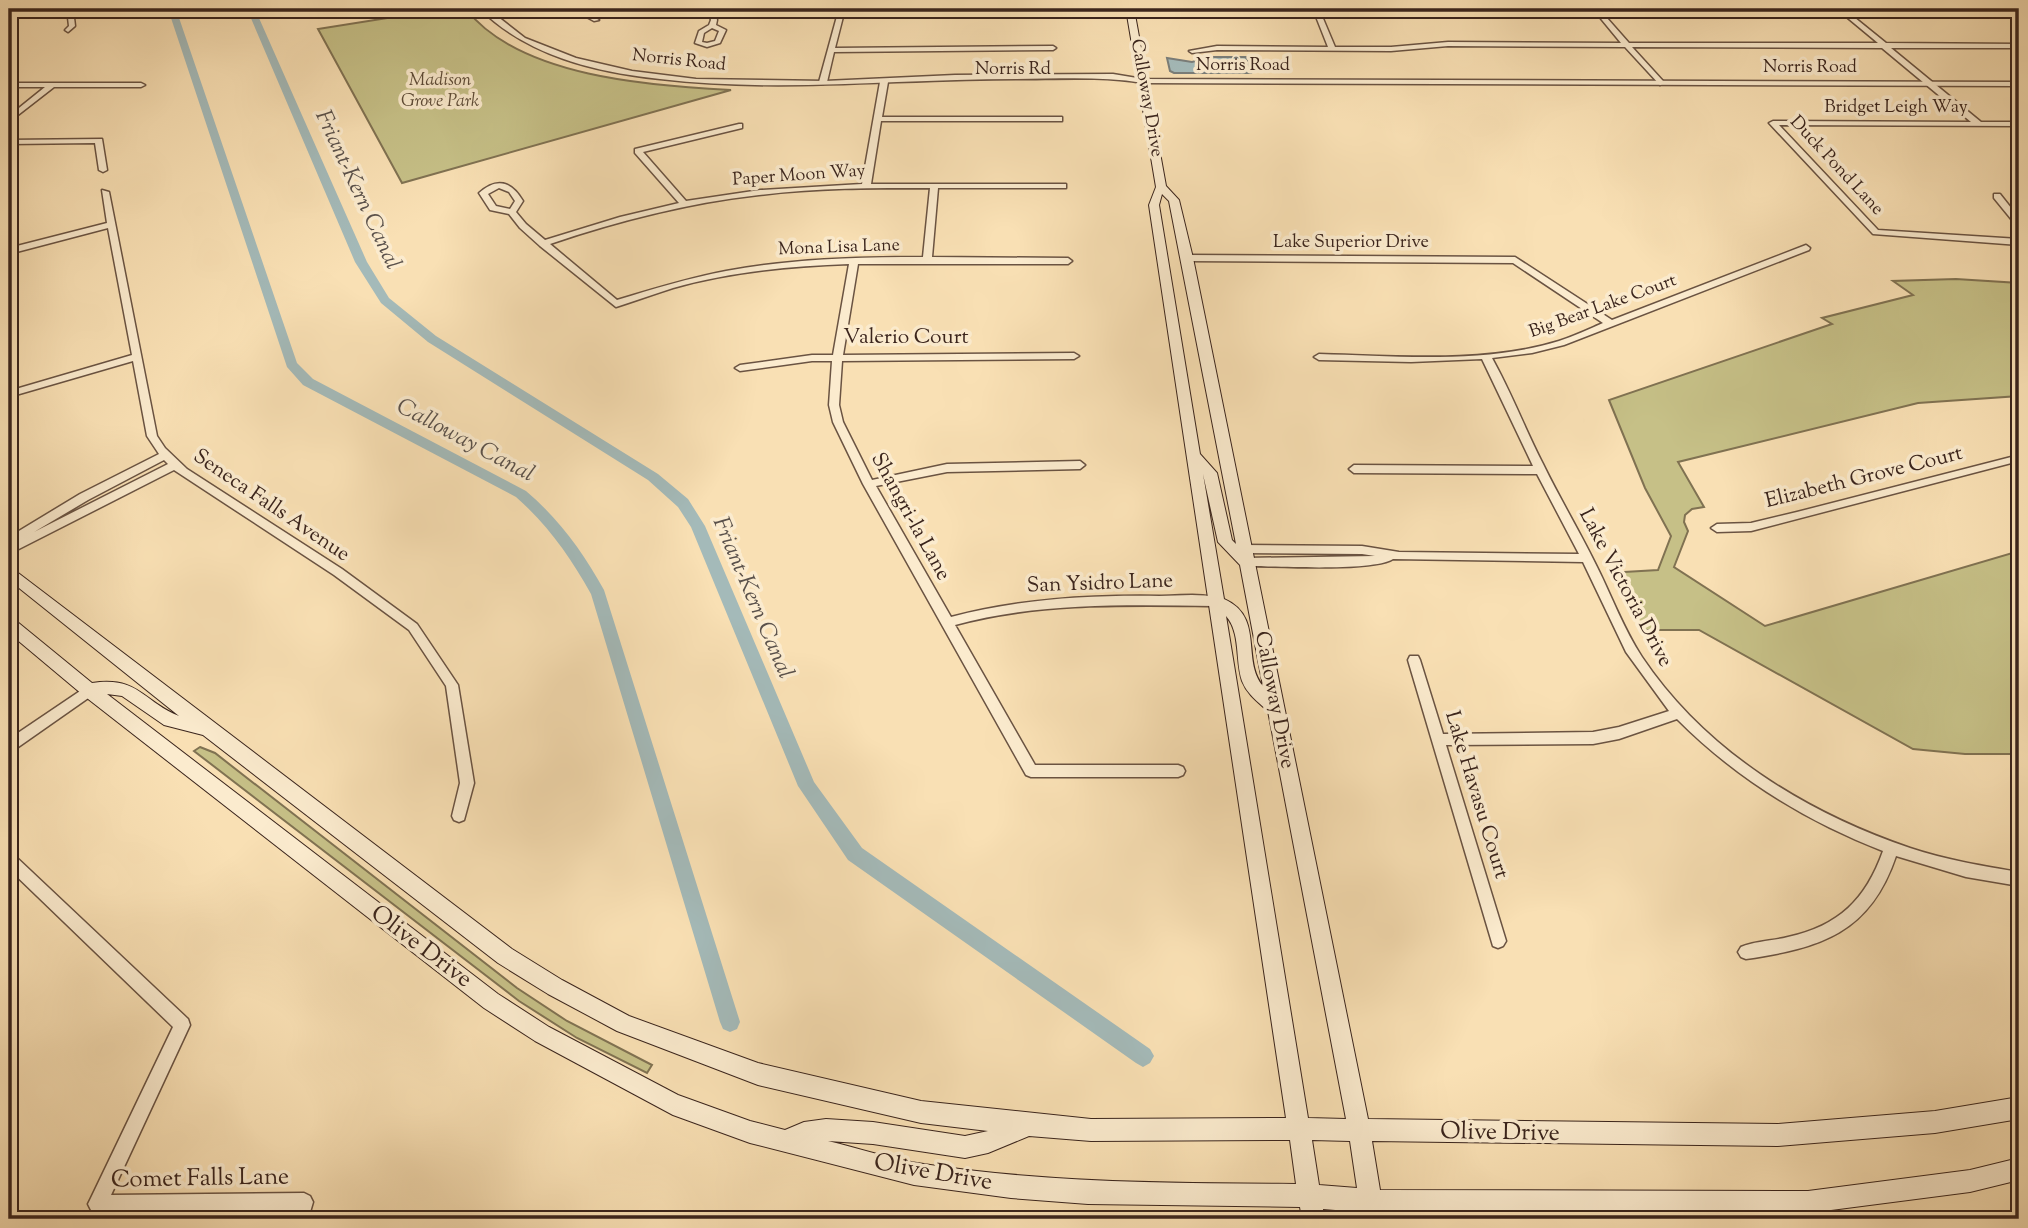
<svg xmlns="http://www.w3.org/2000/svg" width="2028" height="1228" font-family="'Sorts Mill Goudy',serif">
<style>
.green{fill:#c6c087;stroke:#807252;stroke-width:2}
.water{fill:#a4bab9;stroke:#7a7e7a;stroke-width:2}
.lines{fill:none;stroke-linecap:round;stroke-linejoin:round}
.canal{fill:#a4bab9;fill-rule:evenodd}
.minor-casing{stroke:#6a5342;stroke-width:3}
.tertiary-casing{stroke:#6a5342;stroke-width:3}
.secondary-casing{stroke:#3a241c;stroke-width:2}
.minor{fill:#fbebce;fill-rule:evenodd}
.tertiary{fill:#fbebce;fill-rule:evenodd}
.secondary{fill:#fbebce;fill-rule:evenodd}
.labels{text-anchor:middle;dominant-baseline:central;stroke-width:7;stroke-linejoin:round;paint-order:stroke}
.far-street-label{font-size:18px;fill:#3a241c;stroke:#fbebce}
.far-park-label{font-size:18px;font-style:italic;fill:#5d4b37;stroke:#fbebce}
.street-label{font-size:21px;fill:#3a241c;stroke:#fbebce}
.water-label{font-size:23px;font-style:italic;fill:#5a514b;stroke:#fbebce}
.near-street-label{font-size:24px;fill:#3a241c;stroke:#fbebce}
</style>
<rect width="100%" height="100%" fill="#f9e0b4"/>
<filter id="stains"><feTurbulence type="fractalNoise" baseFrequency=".00286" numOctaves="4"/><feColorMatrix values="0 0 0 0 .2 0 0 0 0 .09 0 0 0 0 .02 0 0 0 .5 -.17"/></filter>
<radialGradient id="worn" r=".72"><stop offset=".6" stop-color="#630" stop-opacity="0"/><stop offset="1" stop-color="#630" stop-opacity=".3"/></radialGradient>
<g class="green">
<path d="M 444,9 L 466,9 C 519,77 651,86 731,90 L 402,183 L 318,29 Z"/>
<path d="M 1956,279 L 2019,283 L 2019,396 L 1918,403 L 1678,462 L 1704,507 L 1692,509 L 1685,515 L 1684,522 L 1688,531 L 1674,567 L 1765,626 L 2019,551 L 2019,754 L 1965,754 L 1913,749 L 1699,630 L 1642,630 L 1618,581 L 1618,576 L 1624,572 L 1658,570 L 1671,536 L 1645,488 L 1609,400 L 1832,324 L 1822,318 L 1913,295 L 1893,281 Z"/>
<path d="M 200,747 L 215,753 L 517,988 L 567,1021 L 652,1065 L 647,1073 L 577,1038 L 519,1001 L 194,751 Z"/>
</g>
<path class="water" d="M 1211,57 L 1246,57 L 1251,73 L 1174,73 L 1170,71 L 1167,58 L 1192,62 Z"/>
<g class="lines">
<g class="canal">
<path d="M 168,9 L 176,9 L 297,363 L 313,379 L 526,491 C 559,519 583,552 604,590 L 740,1022 L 737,1029 L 730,1032 L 723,1029 L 720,1022 L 591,594 C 571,558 548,525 516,497 L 303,385 L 287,367 Z"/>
<path d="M 247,9 L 255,9 L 367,262 L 389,298 L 436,336 L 658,474 L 688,499 L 705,526 L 814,782 L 862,848 L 1150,1049 L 1154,1056 L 1150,1063 L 1143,1067 L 1136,1063 L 848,860 L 798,786 L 691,527 L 678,507 L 648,480 L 428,342 L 381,303 L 355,262 Z"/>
</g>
<defs>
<g id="minor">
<path d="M 67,9 L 73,9 L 75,26 L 68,32 L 65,30 L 69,26 Z"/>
<path d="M 572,9 L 579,9 L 599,20 L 594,21 Z"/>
<path d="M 708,9 L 714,9 L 717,20 L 716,25 L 726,30 L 720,43 L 707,47 L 695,43 L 699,31 L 709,25 L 711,20 ZM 712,28 L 719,31 L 715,41 L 707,43 L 702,42 L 704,33 Z"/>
<path d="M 839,9 L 845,9 L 835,48 L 1053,46 L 1056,48 L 1053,50 L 834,52 L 827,82 L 823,84 L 819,82 Z"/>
<path d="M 1313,9 L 1319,9 L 1335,47 L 1391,47 L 1448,42 L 1621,43 L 1593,9 L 1599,9 L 1629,43 L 1878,43 L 1837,9 L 1844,9 L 1886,43 L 2019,44 L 2019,48 L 1891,48 L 1981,122 L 2019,122 L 2019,126 L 1779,125 L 1878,230 L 2019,239 L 2019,245 L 1873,234 L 1769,123 L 1773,121 L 1971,122 L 1882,48 L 1632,47 L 1663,81 L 1664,83 L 1660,85 L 1625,47 L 1448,46 L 1391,51 L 1217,50 L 1192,53 L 1189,51 L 1217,46 L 1328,47 Z"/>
<path d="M 884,80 L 888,82 L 882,117 L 1062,117 L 1062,121 L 881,121 L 871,184 L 1066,184 L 1066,188 L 938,188 L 932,257 L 1068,258 L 1072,261 L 1068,264 L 858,264 L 843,355 L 1074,353 L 1079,356 L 1074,359 L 842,361 L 839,405 L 843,422 L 872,480 L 947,464 L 1080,461 L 1085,465 L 1080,469 L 947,472 L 876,486 L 951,617 C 1019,599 1088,595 1159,596 C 1178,596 1200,593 1218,598 L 1220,601 L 1218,604 L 1214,606 C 1127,605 1040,602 955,625 L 1035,765 L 1178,765 L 1183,767 L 1185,771 L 1183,775 L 1178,777 L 1031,777 L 1026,775 L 863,484 L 833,422 L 829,405 L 832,361 L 812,361 L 740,371 L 735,368 L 740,365 L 812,355 L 833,355 L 849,264 C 790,266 729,272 673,288 C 654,294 635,301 616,307 L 540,246 L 520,228 L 509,214 L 490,210 L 479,193 C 497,177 511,181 523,201 L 516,212 L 526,224 L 545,240 L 620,217 L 679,203 L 635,153 L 635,149 L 739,124 L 742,124 L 742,128 L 643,152 L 686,201 L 760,190 L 862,184 L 880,82 ZM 499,188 L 509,192 L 515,201 L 510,209 L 496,206 L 488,194 ZM 930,188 L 923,257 C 857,257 791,259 726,271 C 689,278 653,289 617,300 L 550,244 C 618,221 687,203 759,195 C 816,188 873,188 930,188 Z"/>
<path d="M 9,83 L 141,83 L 145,85 L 141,87 L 54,87 L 9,122 L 9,116 L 45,87 L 9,87 Z"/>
<path d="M 102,139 L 107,170 L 103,172 L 99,170 L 95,143 L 9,144 L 9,140 Z"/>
<path d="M 102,190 L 109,192 L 157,436 L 165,448 L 187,469 L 342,569 L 417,624 L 458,685 L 474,783 L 464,820 L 459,822 L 454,820 L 452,816 L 460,783 L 446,686 L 409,630 L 334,575 L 174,470 L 9,554 L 9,537 L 80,494 L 159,454 L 147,436 L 133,361 L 9,397 L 9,391 L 132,355 L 108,228 L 9,254 L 9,248 L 107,223 ZM 164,460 L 168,464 L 34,532 L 88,500 Z"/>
<path d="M 1994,194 L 2000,194 L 2019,218 L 2019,225 L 2016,225 L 1994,198 Z"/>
<path d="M 1806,245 L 1810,248 L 1809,250 L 1564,345 L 1532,353 L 1492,358 C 1511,392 1525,429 1543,464 C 1560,499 1580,532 1597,567 C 1612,597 1624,630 1642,657 C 1705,751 1805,812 1910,848 C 1946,860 1983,866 2019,872 L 2019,886 L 1966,877 L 1896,856 C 1870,933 1821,948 1746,959 L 1741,957 L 1738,952 L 1741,947 C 1755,941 1773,941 1788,937 C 1839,926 1866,899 1883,851 C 1805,821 1736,778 1677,719 L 1619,739 L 1593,744 L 1446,745 L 1506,941 L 1503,946 L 1498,948 L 1493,946 L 1408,660 L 1410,656 L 1418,656 L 1420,660 L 1443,734 L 1593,732 L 1619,727 L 1669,711 L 1626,652 L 1583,562 L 1393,559 C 1373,572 1275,566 1246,566 L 1240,562 L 1246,558 L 1375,556 L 1362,554 L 1243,553 L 1237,549 L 1243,545 L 1362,546 L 1399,552 L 1579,554 L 1537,474 L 1354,473 L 1349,469 L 1354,465 L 1533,466 L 1482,359 L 1411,362 L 1319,360 L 1314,357 L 1319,354 C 1396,356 1485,364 1559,341 C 1574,336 1589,329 1603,323 L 1513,263 L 1187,261 L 1183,258 L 1187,255 L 1515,257 L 1612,320 Z"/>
<path d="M 2019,455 L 2019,461 L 1751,531 L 1717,532 L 1711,528 L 1717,524 L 1751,523 L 1797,512 Z"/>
<path d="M 89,685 L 94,686 L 95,690 L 94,694 L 14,750 L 9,752 L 9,739 Z"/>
<path d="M 9,854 L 14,855 L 188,1019 L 190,1025 L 111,1195 L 304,1193 L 310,1196 L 313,1202 L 308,1219 L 290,1219 L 292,1211 L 97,1213 L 91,1210 L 88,1204 L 91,1198 L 173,1027 L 9,869 Z"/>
</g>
<path id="tertiary" d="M 480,9 L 488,9 L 525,38 L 576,58 L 632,71 L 696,79 L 825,81 L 955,75 L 1113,74 L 1143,79 L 2019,82 L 2019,86 L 1143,83 C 1101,76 1058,79 1016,79 C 897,79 778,93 660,79 C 595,72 528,56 480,9 Z"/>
<path id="secondary" d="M 1126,9 L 1134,9 L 1166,186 L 1179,200 L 1193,258 L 1368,1119 L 1778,1124 L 1935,1111 L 2019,1097 L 2019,1119 L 1935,1133 L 1778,1146 L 1372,1141 L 1380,1190 L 1808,1191 L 1970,1170 L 2019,1158 L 2019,1180 L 1970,1192 L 1808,1213 L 1384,1213 L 1384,1219 L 1362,1219 L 1360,1212 L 1323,1209 L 1324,1219 L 1302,1219 L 1300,1207 L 1088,1204 L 1011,1198 L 914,1185 L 750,1143 L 673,1115 L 535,1041 L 484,1008 L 83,695 L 9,633 L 9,618 L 15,620 L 92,683 C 139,676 142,701 179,716 L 9,580 L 9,566 L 512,949 L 562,980 L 629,1016 L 758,1063 L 921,1101 L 1091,1119 L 1286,1118 L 1209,605 L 1206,601 L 1208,598 L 1149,205 L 1156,187 ZM 1162,194 L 1169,201 L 1236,544 L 1232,540 L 1217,473 L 1200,454 L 1159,205 ZM 1203,474 L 1218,542 L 1240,565 L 1263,686 C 1241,660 1265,617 1224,599 ZM 1226,616 C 1241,633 1235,660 1242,681 C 1247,694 1258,702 1268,711 L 1346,1119 L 1308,1118 ZM 107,694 L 122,696 L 164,725 L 203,735 L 498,963 L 548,994 L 617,1031 L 758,1085 L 921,1123 L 988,1131 L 965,1136 L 873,1122 L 826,1119 L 804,1122 L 785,1130 L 750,1121 L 678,1095 L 549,1027 L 498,994 ZM 1029,1136 L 1091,1141 L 1290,1140 L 1296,1184 C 1169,1183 1043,1183 917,1163 C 887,1158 858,1148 828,1141 L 873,1144 L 965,1158 L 988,1153 ZM 1312,1140 L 1350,1141 L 1357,1188 L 1319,1185 Z"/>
</defs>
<use href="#minor" class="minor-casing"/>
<use href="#tertiary" class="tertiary-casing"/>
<use href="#secondary" class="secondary-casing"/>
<use href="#minor" class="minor"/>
<use href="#tertiary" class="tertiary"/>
<use href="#secondary" class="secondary"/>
</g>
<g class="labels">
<g class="far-street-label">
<text transform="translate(679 61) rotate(6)">Norris Road</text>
<text x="1243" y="66">Norris Road</text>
<text x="1810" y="68">Norris Road</text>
<text x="1013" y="70">Norris Rd</text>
<text transform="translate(1146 98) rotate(80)">Calloway Drive</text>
<text x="1896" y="108">Bridget Leigh Way</text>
<text transform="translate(1836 166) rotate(47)">Duck Pond Lane</text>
<text transform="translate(799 176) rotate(-4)">Paper Moon Way</text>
<text x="1351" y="243">Lake Superior Drive</text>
<text transform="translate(839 248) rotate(-2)">Mona Lisa Lane</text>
<text transform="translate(1603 307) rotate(-20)">Big Bear Lake Court</text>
</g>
<g class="far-park-label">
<text x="440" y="81">Madison<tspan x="440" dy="21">Grove Park</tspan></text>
</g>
<g class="street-label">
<text x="906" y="338">Valerio Court</text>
<text transform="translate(1864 478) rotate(-14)">Elizabeth Grove Court</text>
<text transform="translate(271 506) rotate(34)">Seneca Falls Avenue</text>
<text transform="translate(910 517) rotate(61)">Shangri-la Lane</text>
<text transform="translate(1100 584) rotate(-2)">San Ysidro Lane</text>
<text transform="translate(1625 588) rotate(62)">Lake Victoria Drive</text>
<text transform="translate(1274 700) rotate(79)">Calloway Drive</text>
<text transform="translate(1476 795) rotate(73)">Lake Havasu Court</text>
</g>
<g class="water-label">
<text transform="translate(357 190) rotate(65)">Friant-Kern Canal</text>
<text transform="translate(465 441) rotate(28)">Calloway Canal</text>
<text transform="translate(752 598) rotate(67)">Friant-Kern Canal</text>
</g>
<g class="near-street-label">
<text transform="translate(421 947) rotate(37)">Olive Drive</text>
<text transform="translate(1500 1133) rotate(1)">Olive Drive</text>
<text transform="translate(933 1173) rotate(10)">Olive Drive</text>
<text transform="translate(200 1179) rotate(-1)">Comet Falls Lane</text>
</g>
</g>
<rect width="2028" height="1228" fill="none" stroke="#f9e0b4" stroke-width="35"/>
<rect x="10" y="10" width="2007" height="1207" fill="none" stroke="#3a241c" stroke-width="3.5"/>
<rect x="18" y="18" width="1993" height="1193" fill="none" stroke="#3a241c" stroke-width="2"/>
<rect width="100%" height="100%" filter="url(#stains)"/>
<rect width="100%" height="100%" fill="url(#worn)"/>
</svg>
